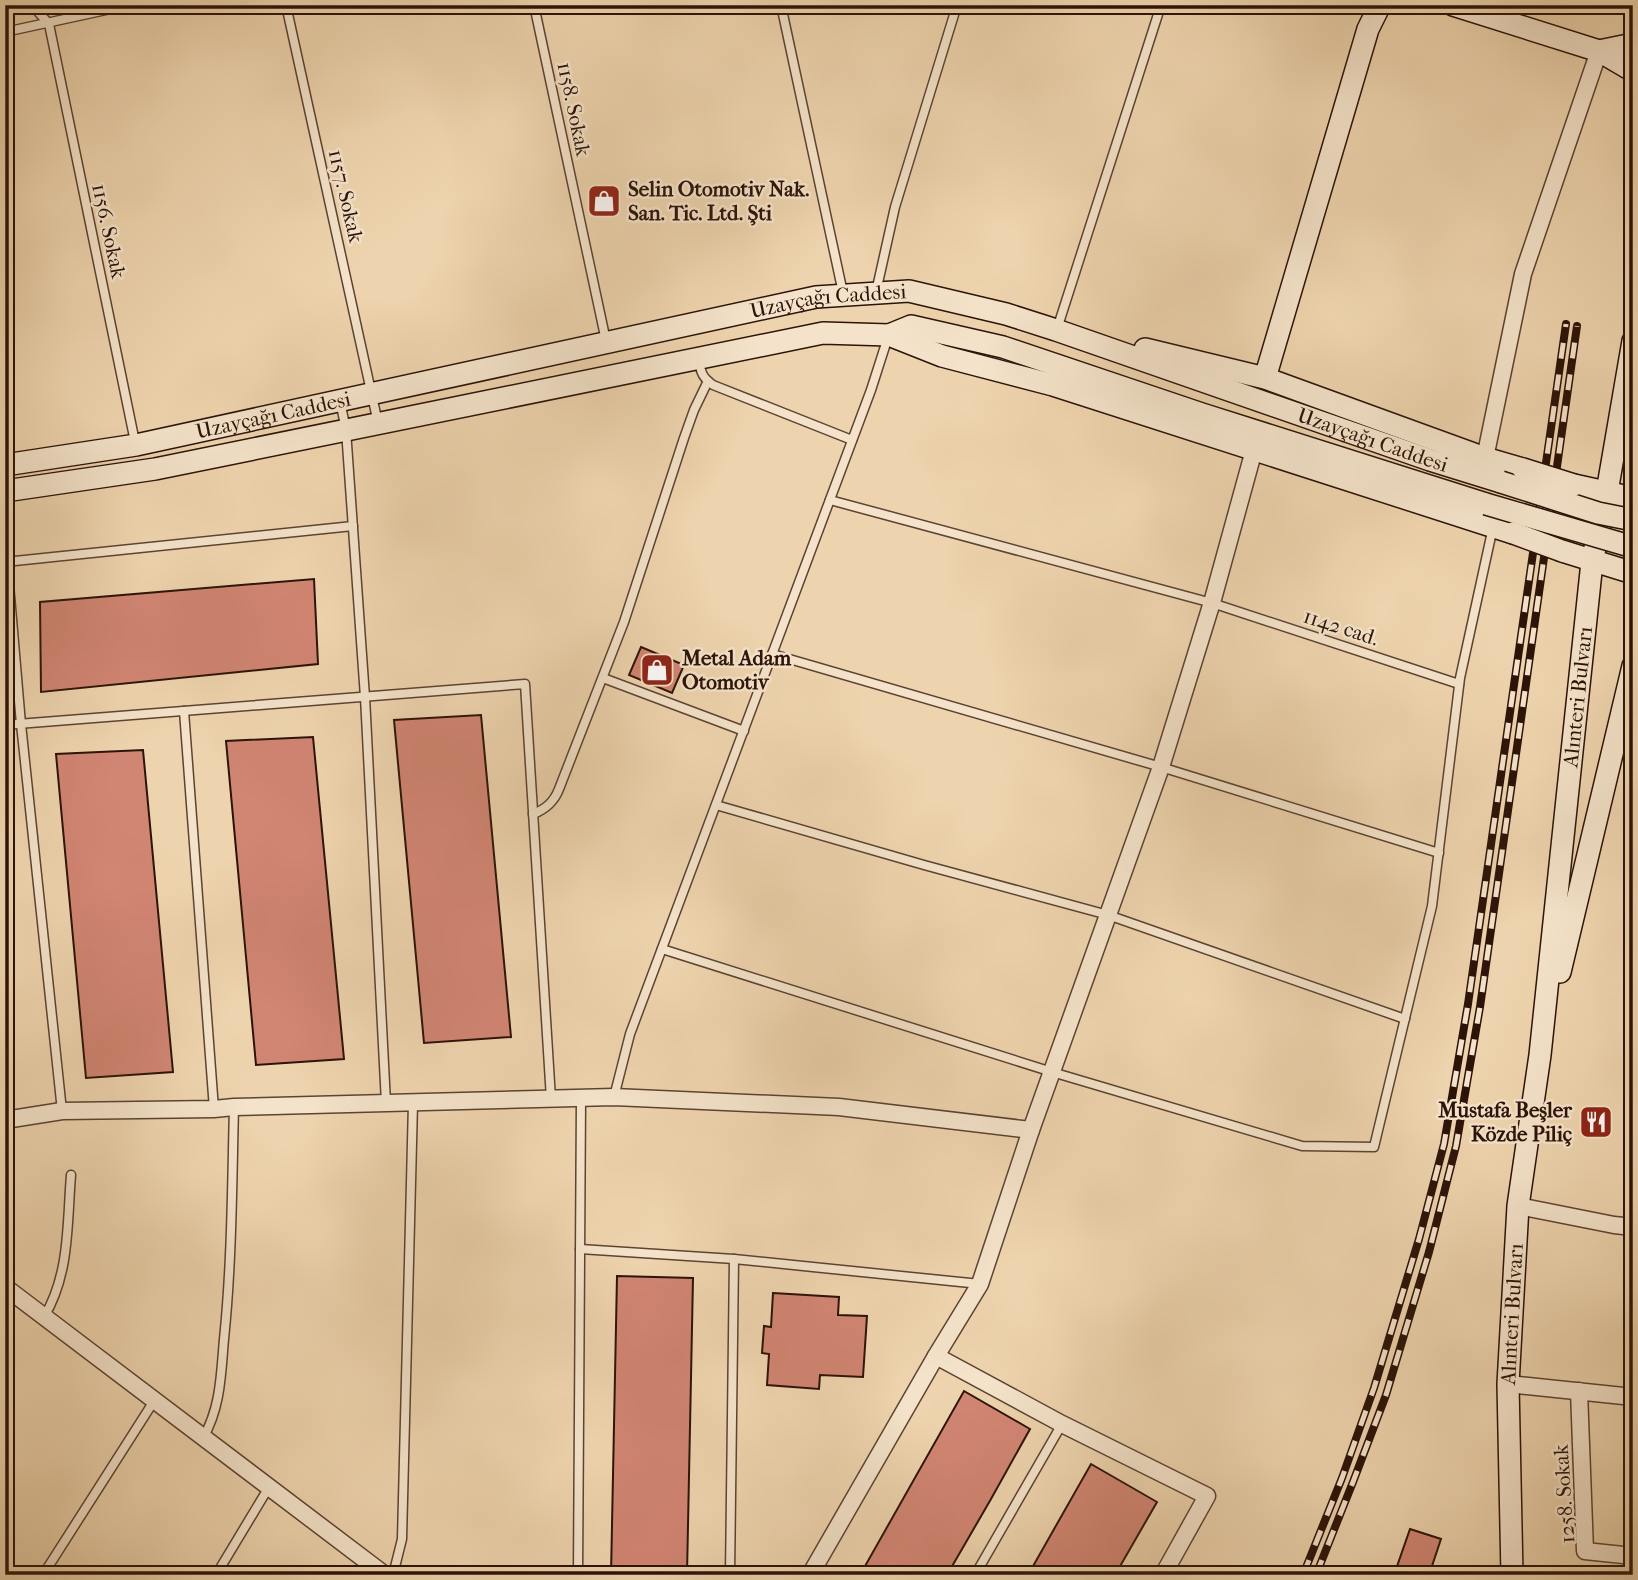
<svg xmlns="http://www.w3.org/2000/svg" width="1638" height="1580" font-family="'IM FELL French Canon',serif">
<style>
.building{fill:#d18573;stroke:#2c1308;stroke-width:2}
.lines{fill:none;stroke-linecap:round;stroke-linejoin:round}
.lane-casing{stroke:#5c4332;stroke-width:11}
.street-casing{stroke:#5c4332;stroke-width:19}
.secondary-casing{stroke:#2c1308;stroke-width:24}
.lane{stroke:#f4e3ca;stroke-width:8}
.street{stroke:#f4e3ca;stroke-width:16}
.secondary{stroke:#f4e3ca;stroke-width:21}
.rail-casing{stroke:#2c1308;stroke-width:8}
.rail{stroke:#f4e3ca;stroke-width:5;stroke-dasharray:16;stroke-linecap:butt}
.secondary-bridge-casing{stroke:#2c1308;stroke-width:24;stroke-linecap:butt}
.secondary-bridge{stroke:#f4e3ca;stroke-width:21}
.labels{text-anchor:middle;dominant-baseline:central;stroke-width:5;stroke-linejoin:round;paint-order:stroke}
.street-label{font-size:21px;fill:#2c1308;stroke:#f4e3ca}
.poi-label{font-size:21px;font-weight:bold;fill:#2c1308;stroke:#f4e3ca;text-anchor:start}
</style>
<rect width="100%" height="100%" fill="#eed4ae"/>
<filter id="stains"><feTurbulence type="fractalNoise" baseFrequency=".00286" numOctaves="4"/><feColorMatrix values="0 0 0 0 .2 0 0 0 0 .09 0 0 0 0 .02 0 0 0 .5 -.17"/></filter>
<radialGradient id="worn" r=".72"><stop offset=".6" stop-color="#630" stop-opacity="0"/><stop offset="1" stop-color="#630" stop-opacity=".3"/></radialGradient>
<g class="building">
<path d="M 314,579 L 318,664 L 41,692 L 40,602 Z"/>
<path d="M 641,647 L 684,665 L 672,693 L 629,675 Z"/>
<path d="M 481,715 L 511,1037 L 424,1043 L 394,720 Z"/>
<path d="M 313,737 L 344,1059 L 256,1065 L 226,741 Z"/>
<path d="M 143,750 L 173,1072 L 86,1078 L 56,754 Z"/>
<path d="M 617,1276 L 693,1278 L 687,1575 L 611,1575 Z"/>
<path d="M 773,1293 L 839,1297 L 838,1315 L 867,1316 L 863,1377 L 820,1375 L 819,1389 L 767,1385 L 769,1354 L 762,1353 L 764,1326 L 771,1327 Z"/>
<path d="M 964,1391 L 1030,1429 L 991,1499 L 947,1575 L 860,1575 Z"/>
<path d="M 1091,1464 L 1157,1502 L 1115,1575 L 1028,1575 Z"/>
<path d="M 1410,1529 L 1441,1539 L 1429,1575 L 1394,1575 Z"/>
</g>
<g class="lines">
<defs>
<g id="lane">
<path d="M 32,5 L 49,24 L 135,442"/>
<path d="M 286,5 L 378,423"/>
<path d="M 534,5 L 606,341"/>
<path d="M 781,5 L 843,293"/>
<path d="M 5,32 L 129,5"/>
<path d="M 876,292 L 895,207 L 957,5"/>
<path d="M 1057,329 L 1161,5"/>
<path d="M 700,360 C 699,372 704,379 713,385 L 852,440"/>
<path d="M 340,401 L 346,430 L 365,697 L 386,1103"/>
<path d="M 830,500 L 1212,603 L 1459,684"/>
<path d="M 7,561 L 21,724 L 62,1111"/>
<path d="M 5,562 L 353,526"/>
<path d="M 772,654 L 1161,767 L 1439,853"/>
<path d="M 603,678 L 744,731"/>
<path d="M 184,711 L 214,1109"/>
<path d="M 5,725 L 525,684 L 551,1099"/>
<path d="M 716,805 L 924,865 L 1108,915 L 1405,1019"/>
<path d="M 533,814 C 546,809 554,802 559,789 L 624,622 L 684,438 L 694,410 L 708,381"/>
<path d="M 662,949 L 1052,1072 L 1302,1146 L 1374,1147 L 1432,906 L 1460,678 L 1493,527"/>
<path d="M 614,1097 L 630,1034 L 871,390 L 888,337"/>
<path d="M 580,1249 L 734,1259 L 980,1284"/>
<path d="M 44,1317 C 70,1274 67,1223 71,1175"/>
<path d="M 203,1438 C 221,1407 221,1373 224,1339 C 232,1262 232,1184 234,1107"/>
<path d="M 43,1575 L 154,1401"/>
<path d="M 216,1575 L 269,1487"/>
<path d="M 393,1575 L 402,1539 L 413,1103"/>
<path d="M 578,1575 L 581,1098"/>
<path d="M 730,1575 L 734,1259"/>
<path d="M 975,1575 L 1062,1424"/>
</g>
<g id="street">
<path d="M 1485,458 L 1523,274 L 1599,51"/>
<path d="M 5,1120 L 62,1111 L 214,1109 L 234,1107 L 614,1097 L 839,1107 L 1031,1130"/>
<path d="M 1518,1206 L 1614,1225 L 1633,1227"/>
<path d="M 5,1287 L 385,1575"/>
<path d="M 936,1356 L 1062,1424 L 1207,1496 L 1163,1575"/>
<path d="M 1508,1384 L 1633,1397"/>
<path d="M 1579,1391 L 1585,1551 L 1633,1556"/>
<path d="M 810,1575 L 936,1356 L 980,1284 L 1031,1130 L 1161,767 L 1213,599 L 1254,450"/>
</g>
<g id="secondary">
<path d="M 1453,5 L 1599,51 L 1633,71"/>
<path d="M 1599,51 L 1633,44"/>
<path d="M 889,335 L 942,356 L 1053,385 L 1513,533"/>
<path d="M 1145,349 L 1265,378 L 1485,458 L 1523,469"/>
<path d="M 1265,378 L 1368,29 L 1380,5"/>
<path id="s1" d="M 5,465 L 136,445 L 816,297 L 909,291 L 1006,314 L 1056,330 L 1430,460 L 1501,482"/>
<path d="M 1574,485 L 1633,498"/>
<path d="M 5,491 L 155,469 L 823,333 L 889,335 L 911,326 L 1003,347 L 1202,414 L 1486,504"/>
<path d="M 1562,551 L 1633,573"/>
<path d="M 1560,972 L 1633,666"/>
<path id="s2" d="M 1512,1575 L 1508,1384 L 1518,1206 L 1540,1055 L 1592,562 L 1607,492 L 1633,341"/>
</g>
</defs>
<use href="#lane" class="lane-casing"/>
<use href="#street" class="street-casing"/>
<use href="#secondary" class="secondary-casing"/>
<use href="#lane" class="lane"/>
<use href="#street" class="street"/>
<use href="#secondary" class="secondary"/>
<defs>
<g id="rail">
<path d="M 1303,1575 L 1342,1478 L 1374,1388 L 1419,1239 L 1444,1144 L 1468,1004 L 1566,324"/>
<path d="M 1316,1575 L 1353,1482 L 1386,1395 L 1429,1252 L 1456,1146 L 1480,1007 L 1577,326"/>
</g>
</defs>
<use href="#rail" class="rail-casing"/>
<use href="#rail" class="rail"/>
<defs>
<g id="secondary-bridge">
<path d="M 1523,469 L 1574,485"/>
<path d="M 1501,482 L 1598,513 L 1633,520"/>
<path d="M 1486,504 L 1633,547"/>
<path d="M 1513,533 L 1562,551"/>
</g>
</defs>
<use href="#secondary-bridge" class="secondary-bridge-casing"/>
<use href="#secondary-bridge" class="secondary-bridge"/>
</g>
<defs>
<symbol id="shop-square" viewBox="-11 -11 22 22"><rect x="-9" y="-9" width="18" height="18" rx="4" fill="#8f2418" stroke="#f4e3ca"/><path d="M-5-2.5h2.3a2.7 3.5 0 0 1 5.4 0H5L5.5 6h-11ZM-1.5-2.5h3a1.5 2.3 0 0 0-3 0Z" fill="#fff"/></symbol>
<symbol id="restaurant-square" viewBox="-11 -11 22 22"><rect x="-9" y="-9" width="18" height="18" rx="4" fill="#8f2418" stroke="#f4e3ca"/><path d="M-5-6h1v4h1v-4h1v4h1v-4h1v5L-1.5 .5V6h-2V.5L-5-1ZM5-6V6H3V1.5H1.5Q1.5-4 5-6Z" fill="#fff"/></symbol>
</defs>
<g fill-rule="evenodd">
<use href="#shop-square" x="585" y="182" width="38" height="38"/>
<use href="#shop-square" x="638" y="651" width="38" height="38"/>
<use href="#restaurant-square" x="1577" y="1103" width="38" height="38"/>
</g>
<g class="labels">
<g class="street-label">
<text transform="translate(574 109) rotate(78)">1158. Sokak</text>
<text transform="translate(346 196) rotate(77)">1157. Sokak</text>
<text transform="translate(109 231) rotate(78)">1156. Sokak</text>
<text stroke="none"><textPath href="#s1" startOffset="840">Uzayçağı Caddesi</textPath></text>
<text stroke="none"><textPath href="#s1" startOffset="273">Uzayçağı Caddesi</textPath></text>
<text stroke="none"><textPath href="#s1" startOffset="1409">Uzayçağı Caddesi</textPath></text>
<text transform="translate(1341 627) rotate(18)">1142 cad.</text>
<text stroke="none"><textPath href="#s2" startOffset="882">Alınteri Bulvarı</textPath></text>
<text stroke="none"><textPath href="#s2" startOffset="261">Alınteri Bulvarı</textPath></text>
<text transform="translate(1564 1494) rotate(-94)">1258. Sokak</text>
</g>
<g class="poi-label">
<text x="628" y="189">Selin Otomotiv Nak.<tspan x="628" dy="24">San. Tic. Ltd. Şti</tspan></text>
<text x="682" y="658">Metal Adam<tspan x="682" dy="24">Otomotiv</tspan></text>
<text x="1572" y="1110" text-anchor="end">Mustafa Beşler<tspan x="1572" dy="24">Közde Piliç</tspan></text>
</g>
</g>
<rect width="1638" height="1580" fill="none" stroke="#eed4ae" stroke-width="28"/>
<rect x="7" y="7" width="1624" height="1566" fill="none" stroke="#2c1308" stroke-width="3.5"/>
<rect x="14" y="14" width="1610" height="1552" fill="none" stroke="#2c1308" stroke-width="2"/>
<rect width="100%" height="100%" filter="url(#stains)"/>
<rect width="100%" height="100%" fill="url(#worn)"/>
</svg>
